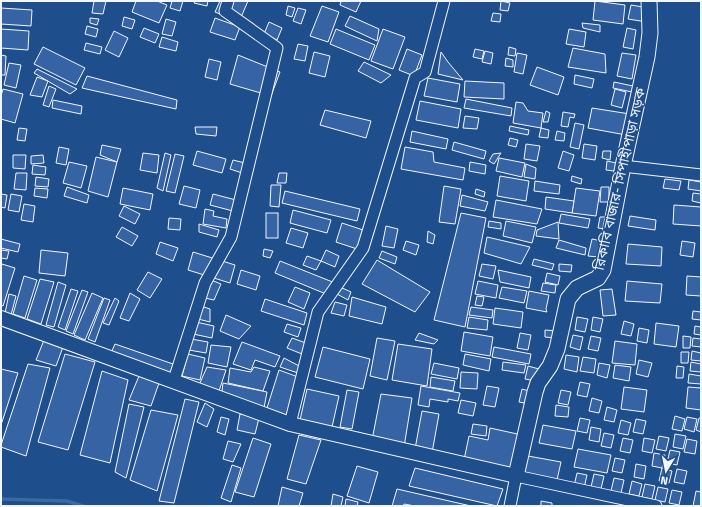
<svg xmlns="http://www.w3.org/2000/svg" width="702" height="507" font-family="'Fira Sans','Noto Sans Bengali',sans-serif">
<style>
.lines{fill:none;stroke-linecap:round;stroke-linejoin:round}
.stream{stroke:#3b69a3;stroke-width:3.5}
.building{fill:#3563a3;stroke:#f2f6ff}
.minor-casing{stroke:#f2f6ff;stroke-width:13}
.tertiary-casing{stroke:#f2f6ff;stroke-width:16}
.secondary-casing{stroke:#f2f6ff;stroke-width:17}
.minor{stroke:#1f4e8c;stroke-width:11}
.tertiary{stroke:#1f4e8c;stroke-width:14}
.secondary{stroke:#1f4e8c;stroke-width:15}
.labels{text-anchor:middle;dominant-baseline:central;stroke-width:3;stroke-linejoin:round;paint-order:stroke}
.street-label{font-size:14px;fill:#f2f6ff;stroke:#1f4e8c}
</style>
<rect width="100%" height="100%" fill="#1f4e8c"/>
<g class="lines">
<path class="stream" d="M 1,499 L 67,501 L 83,506"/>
</g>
<g class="building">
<path d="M 94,1 L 106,1 L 103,14 L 92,13 Z"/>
<path d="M 136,1 L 157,1 L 167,5 L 159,23 L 132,12 Z"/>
<path d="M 172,1 L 183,1 L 180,11 L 170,8 Z"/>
<path d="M 195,1 L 208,1 L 207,6 L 194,3 Z"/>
<path d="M 220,1 L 248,1 L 239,22 L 215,12 Z"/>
<path d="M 341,1 L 361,1 L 356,12 L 340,5 Z"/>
<path d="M 501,1 L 510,3 L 508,11 L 500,10 Z"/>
<path d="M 595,1 L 625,5 L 623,24 L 593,20 Z"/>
<path d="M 631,5 L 649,8 L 647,22 L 628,19 Z"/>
<path d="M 288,6 L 295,8 L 292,17 L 286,15 Z"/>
<path d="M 322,6 L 339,12 L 328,42 L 310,36 Z"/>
<path d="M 1,8 L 32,10 L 31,26 L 1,24 Z"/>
<path d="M 298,8 L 306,10 L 301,24 L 293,21 Z"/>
<path d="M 493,13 L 501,14 L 500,22 L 491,21 Z"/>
<path d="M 350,16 L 379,29 L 377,41 L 345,26 Z"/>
<path d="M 124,17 L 135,20 L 132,29 L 122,26 Z"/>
<path d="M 90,18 L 99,19 L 97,25 L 90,23 Z"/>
<path d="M 215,18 L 240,27 L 235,40 L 210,32 Z"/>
<path d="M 166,19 L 176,22 L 172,36 L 162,34 Z"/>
<path d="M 269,22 L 282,28 L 277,40 L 264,34 Z"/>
<path d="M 582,23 L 600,25 L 600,32 L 583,28 Z"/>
<path d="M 87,26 L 98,29 L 96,37 L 85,34 Z"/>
<path d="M 144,28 L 159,34 L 155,43 L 140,37 Z"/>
<path d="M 627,28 L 636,30 L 633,49 L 623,47 Z"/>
<path d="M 1,29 L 29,31 L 28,50 L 1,48 Z"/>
<path d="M 336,29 L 375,45 L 369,60 L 330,44 Z"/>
<path d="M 383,29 L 405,37 L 393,69 L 371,61 Z"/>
<path d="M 569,29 L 586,32 L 584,47 L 566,44 Z"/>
<path d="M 114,31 L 128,38 L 119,57 L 105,50 Z"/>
<path d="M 162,37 L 178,42 L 176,51 L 159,47 Z"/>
<path d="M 86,43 L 102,47 L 100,54 L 84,50 Z"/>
<path d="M 298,44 L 308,46 L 305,61 L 294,59 Z"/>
<path d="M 43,47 L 85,68 L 76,85 L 34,64 Z"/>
<path d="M 509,47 L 516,49 L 515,56 L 508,55 Z"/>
<path d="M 573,48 L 605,54 L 606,73 L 568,67 Z"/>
<path d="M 407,49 L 422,55 L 414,76 L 399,70 Z"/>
<path d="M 475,49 L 484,51 L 482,59 L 473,57 Z"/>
<path d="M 485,51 L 493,53 L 491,64 L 482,62 Z"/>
<path d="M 314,52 L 330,56 L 325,77 L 309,73 Z"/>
<path d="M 441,52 L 448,62 L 463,80 L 438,74 Z"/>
<path d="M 517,53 L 527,55 L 523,74 L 514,72 Z"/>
<path d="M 622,53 L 636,55 L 632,79 L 617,76 Z"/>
<path d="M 1,55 L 6,56 L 5,75 L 1,75 Z"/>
<path d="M 238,55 L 280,72 L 271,96 L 230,84 Z"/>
<path d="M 506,58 L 513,60 L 513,67 L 505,66 Z"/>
<path d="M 209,59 L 221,62 L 217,80 L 205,77 Z"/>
<path d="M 364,62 L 391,75 L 381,83 L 358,71 Z"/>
<path d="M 9,63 L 21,65 L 16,88 L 4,85 Z"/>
<path d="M 537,67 L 564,77 L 558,95 L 530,85 Z"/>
<path d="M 37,69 L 77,89 L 70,94 L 34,73 Z"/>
<path d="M 575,75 L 594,79 L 592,88 L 574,84 Z"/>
<path d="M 87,76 L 177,100 L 176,109 L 82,88 Z"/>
<path d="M 37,77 L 48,81 L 42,97 L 30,95 Z"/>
<path d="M 428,78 L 460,84 L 457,102 L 424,96 Z"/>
<path d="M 465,81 L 504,83 L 504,99 L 464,97 Z"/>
<path d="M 614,82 L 633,86 L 632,92 L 613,88 Z"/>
<path d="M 49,86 L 56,89 L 49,107 L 43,105 Z"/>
<path d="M 3,89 L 23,94 L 15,123 L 1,119 L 1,96 Z"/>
<path d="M 615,89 L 626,92 L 622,108 L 611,105 Z"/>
<path d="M 466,99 L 512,108 L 511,116 L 464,108 Z"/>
<path d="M 53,100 L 82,106 L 81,114 L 52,108 Z"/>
<path d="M 420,101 L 461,109 L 458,128 L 416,120 Z"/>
<path d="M 516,102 L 523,103 L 528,111 L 543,113 L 541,128 L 513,123 Z"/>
<path d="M 592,108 L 630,114 L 626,135 L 588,128 Z"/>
<path d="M 325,110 L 371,121 L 366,138 L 320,125 Z"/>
<path d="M 546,111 L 550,113 L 548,122 L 543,122 Z"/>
<path d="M 563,112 L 575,114 L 574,118 L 570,117 L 568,127 L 561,126 Z"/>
<path d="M 465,116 L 479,118 L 477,129 L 463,128 Z"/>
<path d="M 575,123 L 584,125 L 579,149 L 570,147 Z"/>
<path d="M 510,126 L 529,130 L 528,135 L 509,131 Z"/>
<path d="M 195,127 L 217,127 L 216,136 L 196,134 Z"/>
<path d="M 19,128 L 27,129 L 25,141 L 17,140 Z"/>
<path d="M 541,128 L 549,130 L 548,138 L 539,137 Z"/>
<path d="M 412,131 L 448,139 L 446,149 L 410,142 Z"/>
<path d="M 557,131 L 565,133 L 564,141 L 555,140 Z"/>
<path d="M 510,138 L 518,140 L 516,147 L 508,145 Z"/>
<path d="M 454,142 L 486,151 L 484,159 L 452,150 Z"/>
<path d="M 526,144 L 540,146 L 537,161 L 524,159 Z"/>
<path d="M 584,144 L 597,146 L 595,160 L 582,158 Z"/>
<path d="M 102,145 L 121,149 L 117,162 L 100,155 Z"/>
<path d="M 59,147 L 69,149 L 66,165 L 56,163 Z"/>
<path d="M 405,147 L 433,152 L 434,162 L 465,168 L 463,180 L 401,169 Z"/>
<path d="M 197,151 L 226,159 L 222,173 L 193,165 Z"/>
<path d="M 563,151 L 574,155 L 569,171 L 558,168 Z"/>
<path d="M 603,151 L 611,151 L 610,160 L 602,158 Z"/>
<path d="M 143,153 L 159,155 L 157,173 L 140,170 Z"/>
<path d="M 165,153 L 171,155 L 163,191 L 157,188 Z"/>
<path d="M 501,153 L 494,164 L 489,161 L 493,154 Z"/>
<path d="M 175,154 L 184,156 L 175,193 L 166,191 Z"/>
<path d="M 13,155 L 26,155 L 25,169 L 13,168 Z"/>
<path d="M 43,155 L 44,163 L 31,164 L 31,156 Z"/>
<path d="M 96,157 L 117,162 L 108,197 L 88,191 Z"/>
<path d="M 499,158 L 525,163 L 522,177 L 496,171 Z"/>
<path d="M 233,160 L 245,163 L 242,173 L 230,169 Z"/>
<path d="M 607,161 L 616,163 L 614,171 L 606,170 Z"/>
<path d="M 69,162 L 87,166 L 81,188 L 63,183 Z"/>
<path d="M 470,162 L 486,165 L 485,174 L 469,171 Z"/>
<path d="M 526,164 L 536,168 L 535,179 L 524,177 Z"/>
<path d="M 33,165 L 46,167 L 45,175 L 32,174 Z"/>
<path d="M 16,173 L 27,173 L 26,190 L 14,189 Z"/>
<path d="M 279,173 L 287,173 L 286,183 L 277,183 Z"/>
<path d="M 500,176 L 529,181 L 526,201 L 497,196 Z"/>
<path d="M 572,176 L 582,179 L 581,184 L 571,181 Z"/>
<path d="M 36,177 L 49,179 L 48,187 L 35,186 Z"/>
<path d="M 665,179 L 681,181 L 679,190 L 663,188 Z"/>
<path d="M 689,180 L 701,182 L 701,191 L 688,189 Z"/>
<path d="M 535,181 L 560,185 L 559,194 L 534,191 Z"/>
<path d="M 271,185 L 281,185 L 279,207 L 270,206 Z"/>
<path d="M 184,186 L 200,190 L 196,208 L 179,204 Z"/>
<path d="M 444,186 L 461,189 L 455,224 L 439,222 Z"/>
<path d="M 67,187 L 89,195 L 87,203 L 64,196 Z"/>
<path d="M 601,187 L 609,187 L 609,202 L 600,202 Z"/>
<path d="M 35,188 L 48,189 L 47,198 L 34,196 Z"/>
<path d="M 123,188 L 153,194 L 150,210 L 120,204 Z"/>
<path d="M 576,188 L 600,191 L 596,216 L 572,213 Z"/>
<path d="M 476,189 L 485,192 L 484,197 L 475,194 Z"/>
<path d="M 285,191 L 360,209 L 357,221 L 282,203 Z"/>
<path d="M 693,193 L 701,194 L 701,203 L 692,201 Z"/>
<path d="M 1,194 L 7,195 L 5,208 L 1,207 Z"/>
<path d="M 11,194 L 22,196 L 19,212 L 8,210 Z"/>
<path d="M 213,194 L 236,200 L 233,211 L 210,205 Z"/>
<path d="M 462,195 L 488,202 L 485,211 L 460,206 Z"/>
<path d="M 546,197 L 574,201 L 572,213 L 545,209 Z"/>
<path d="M 496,200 L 542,209 L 537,224 L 493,217 Z"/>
<path d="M 24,204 L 35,206 L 33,222 L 21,220 Z"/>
<path d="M 674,205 L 701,207 L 701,226 L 673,224 Z"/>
<path d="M 124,206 L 140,214 L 135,224 L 119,216 Z"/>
<path d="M 205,209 L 214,211 L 213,216 L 227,219 L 226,228 L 203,224 Z"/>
<path d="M 293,210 L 331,220 L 327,233 L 290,223 Z"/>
<rect x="266" y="213" width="12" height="25"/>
<path d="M 461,213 L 486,218 L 465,327 L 434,320 Z"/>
<path d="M 561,214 L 590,219 L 588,228 L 559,223 Z"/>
<path d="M 630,216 L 656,220 L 655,230 L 628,226 Z"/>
<path d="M 600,217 L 608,217 L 605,229 L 598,228 Z"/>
<path d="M 169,218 L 181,219 L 180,230 L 168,229 Z"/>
<path d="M 489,221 L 501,223 L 501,229 L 488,227 Z"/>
<path d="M 506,221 L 536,227 L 532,243 L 503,236 Z"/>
<path d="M 558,222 L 559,239 L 536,236 L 537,230 Z"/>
<path d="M 342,223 L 363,230 L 357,249 L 336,242 Z"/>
<path d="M 199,224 L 219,230 L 217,237 L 199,232 Z"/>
<path d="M 386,226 L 398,229 L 394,248 L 382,246 Z"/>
<path d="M 122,227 L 138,236 L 132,246 L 116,237 Z"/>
<path d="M 291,228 L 308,233 L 303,248 L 286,243 Z"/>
<path d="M 428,231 L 435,235 L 433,244 L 427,242 Z"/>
<path d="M 487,237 L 530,247 L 521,264 L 484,253 Z"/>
<path d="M 1,239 L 20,244 L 18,252 L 1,248 Z"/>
<path d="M 592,239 L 602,241 L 598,257 L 588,256 Z"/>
<path d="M 559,240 L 586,248 L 585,255 L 556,248 Z"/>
<path d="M 406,241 L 419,245 L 416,255 L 403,250 Z"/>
<path d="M 682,241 L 695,243 L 693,257 L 680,255 Z"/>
<path d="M 160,242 L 178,248 L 173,261 L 156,254 Z"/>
<path d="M 628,244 L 662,247 L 661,266 L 626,264 Z"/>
<path d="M 264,249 L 273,251 L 270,258 L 263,256 Z"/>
<path d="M 1,250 L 9,251 L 7,259 L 1,258 Z"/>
<path d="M 41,250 L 68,253 L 65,276 L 39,273 Z"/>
<path d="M 326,250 L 339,256 L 335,267 L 321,261 Z"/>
<path d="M 382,251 L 397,257 L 395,264 L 379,258 Z"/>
<path d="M 193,252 L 235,265 L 230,283 L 188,270 Z"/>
<path d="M 307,256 L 321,261 L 316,270 L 303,265 Z"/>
<path d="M 534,259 L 554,264 L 552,270 L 532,265 Z"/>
<path d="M 377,260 L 430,292 L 415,312 L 362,284 Z"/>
<path d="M 280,261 L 335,283 L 326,294 L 275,273 Z"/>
<path d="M 2,264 L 15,268 L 3,306 L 1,305 L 1,268 Z"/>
<path d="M 482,264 L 496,266 L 493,279 L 479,276 Z"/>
<path d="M 559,264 L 572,265 L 571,272 L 559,271 Z"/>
<path d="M 241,270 L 260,276 L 256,290 L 237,284 Z"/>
<path d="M 498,270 L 531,277 L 529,288 L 500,282 Z"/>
<path d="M 148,272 L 162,279 L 150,298 L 137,290 Z"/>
<path d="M 547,273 L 560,276 L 558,285 L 545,282 Z"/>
<path d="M 24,276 L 37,280 L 25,318 L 13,314 Z"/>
<path d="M 687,276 L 701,277 L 701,296 L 686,295 Z"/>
<path d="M 40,279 L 54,282 L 41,324 L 27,319 Z"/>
<path d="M 211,280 L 221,284 L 214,300 L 205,298 Z"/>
<path d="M 478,281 L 498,285 L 496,298 L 475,294 Z"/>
<path d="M 627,281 L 662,284 L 660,303 L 625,301 Z"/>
<path d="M 58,282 L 66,285 L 54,327 L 46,325 Z"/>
<path d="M 543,283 L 556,285 L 555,293 L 541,291 Z"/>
<path d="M 295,287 L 310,293 L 304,309 L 288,302 Z"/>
<path d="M 340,287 L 351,292 L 348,300 L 337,294 Z"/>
<path d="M 502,287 L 527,291 L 524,303 L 499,298 Z"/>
<path d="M 71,289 L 78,291 L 65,330 L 58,327 Z"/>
<path d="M 612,289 L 616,315 L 603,316 L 600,290 Z"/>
<path d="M 82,290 L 88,292 L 73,334 L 66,331 Z"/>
<path d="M 529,291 L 549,295 L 546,309 L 547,312 L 526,308 Z"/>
<path d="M 92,293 L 103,298 L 85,340 L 74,335 Z"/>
<path d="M 130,293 L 140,299 L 129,321 L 120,318 Z"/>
<path d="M 9,294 L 16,296 L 11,315 L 5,313 Z"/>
<path d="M 477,296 L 484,297 L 482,306 L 475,305 Z"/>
<path d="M 352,297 L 386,307 L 382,324 L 349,316 Z"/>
<path d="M 104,298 L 110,300 L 95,342 L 88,339 Z"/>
<path d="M 115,298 L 119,301 L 109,325 L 103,323 Z"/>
<path d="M 265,299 L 307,313 L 304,325 L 261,311 Z"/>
<path d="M 335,302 L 347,305 L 344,316 L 331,313 Z"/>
<path d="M 201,306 L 210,309 L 210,322 L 198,319 Z"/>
<path d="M 471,307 L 493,310 L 492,318 L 469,315 Z"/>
<path d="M 495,308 L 523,312 L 521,328 L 493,324 Z"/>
<path d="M 693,311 L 701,312 L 701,320 L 692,319 Z"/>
<path d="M 226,315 L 251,326 L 239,339 L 220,331 Z"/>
<path d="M 469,317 L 488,320 L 487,330 L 467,328 Z"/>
<path d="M 577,317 L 588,319 L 585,332 L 575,330 Z"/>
<path d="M 593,317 L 603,319 L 600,332 L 591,330 Z"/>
<path d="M 624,321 L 634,324 L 631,336 L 621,334 Z"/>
<path d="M 196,322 L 214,326 L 212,338 L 193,334 Z"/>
<path d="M 656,323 L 679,326 L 676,347 L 654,344 Z"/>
<path d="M 287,324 L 301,328 L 298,337 L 284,332 Z"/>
<path d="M 695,326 L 701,327 L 701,335 L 694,334 Z"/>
<path d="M 639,328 L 649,330 L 647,343 L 637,341 Z"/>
<path d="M 545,330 L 558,331 L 557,338 L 545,337 Z"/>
<path d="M 464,332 L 493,337 L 490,356 L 461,351 Z"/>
<path d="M 419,333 L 438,340 L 434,344 L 415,340 Z"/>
<path d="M 520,333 L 531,335 L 528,350 L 517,348 Z"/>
<path d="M 573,335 L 583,337 L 580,350 L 570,347 Z"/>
<path d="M 591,336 L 601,338 L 598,351 L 588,349 Z"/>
<path d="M 683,336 L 691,337 L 690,348 L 683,348 Z"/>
<path d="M 292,338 L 306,343 L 302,354 L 287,348 Z"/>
<path d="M 377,338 L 395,341 L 387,380 L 370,376 Z"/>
<path d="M 693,338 L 701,339 L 701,347 L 692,346 Z"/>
<path d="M 191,339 L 208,342 L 206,353 L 189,350 Z"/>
<path d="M 44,340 L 63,347 L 56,366 L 36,360 Z"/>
<path d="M 615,341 L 637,344 L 635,365 L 612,363 Z"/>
<path d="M 242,342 L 280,356 L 275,367 L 255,360 L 251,370 L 233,364 Z"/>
<path d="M 115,344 L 173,364 L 170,374 L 111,353 Z"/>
<path d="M 398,344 L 432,349 L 427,386 L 392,380 Z"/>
<path d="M 211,345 L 231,347 L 227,367 L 208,363 Z"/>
<path d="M 323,347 L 370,359 L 363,389 L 315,377 Z"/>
<path d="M 494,347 L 531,354 L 529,364 L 492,357 Z"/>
<path d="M 692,351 L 701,353 L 701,361 L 691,360 Z"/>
<path d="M 681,352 L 689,352 L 688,363 L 681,363 Z"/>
<path d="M 65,354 L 95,362 L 68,450 L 38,442 Z"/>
<path d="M 188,354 L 205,358 L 200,380 L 182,376 Z"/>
<path d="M 465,354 L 491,359 L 489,371 L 463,365 Z"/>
<path d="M 566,355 L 579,357 L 577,372 L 564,369 Z"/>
<path d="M 583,357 L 596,359 L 594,373 L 580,371 Z"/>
<path d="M 284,358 L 301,367 L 298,373 L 280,367 Z"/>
<path d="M 639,360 L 652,363 L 648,377 L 636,374 Z"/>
<path d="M 503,362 L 526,365 L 524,373 L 502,370 Z"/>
<path d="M 691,362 L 701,364 L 701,372 L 690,371 Z"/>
<path d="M 434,363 L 459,368 L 457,379 L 431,374 Z"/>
<path d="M 599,363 L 610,365 L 607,378 L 597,375 Z"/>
<path d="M 28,364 L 50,368 L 26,456 L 1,447 L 1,445 Z"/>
<path d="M 615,365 L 631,367 L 629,381 L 613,378 Z"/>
<path d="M 528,366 L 539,369 L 536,381 L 525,379 Z"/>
<path d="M 677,366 L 684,367 L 683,378 L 676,378 Z"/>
<path d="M 207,367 L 226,370 L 219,391 L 199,385 Z"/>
<path d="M 254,367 L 270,371 L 263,391 L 228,383 L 230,368 L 251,372 Z"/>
<path d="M 1,369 L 18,373 L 1,425 Z"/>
<path d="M 279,370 L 298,377 L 288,416 L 266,411 Z"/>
<path d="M 102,371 L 128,380 L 110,463 L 80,455 Z"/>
<path d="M 461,372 L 478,373 L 477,389 L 460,388 Z"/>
<path d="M 689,374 L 701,376 L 701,384 L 688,383 Z"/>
<path d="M 139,376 L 159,383 L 151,406 L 129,400 Z"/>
<path d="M 431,377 L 455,381 L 453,391 L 430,387 Z"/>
<path d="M 580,382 L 590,384 L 587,397 L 577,395 Z"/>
<path d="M 223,383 L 267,392 L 264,408 L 221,399 Z"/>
<path d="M 421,386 L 460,393 L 458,401 L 448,399 L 448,402 L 430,399 L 429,407 L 418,405 Z"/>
<path d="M 487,386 L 499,388 L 495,407 L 483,405 Z"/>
<path d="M 624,387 L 647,390 L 644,412 L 621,409 Z"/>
<path d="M 688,387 L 701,388 L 701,410 L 686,408 Z"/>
<path d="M 307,389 L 339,396 L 332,427 L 300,420 Z"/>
<path d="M 522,389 L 532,392 L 529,404 L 519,402 Z"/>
<path d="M 347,390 L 359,392 L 352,429 L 340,427 Z"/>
<path d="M 561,390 L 571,392 L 568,405 L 558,403 Z"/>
<path d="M 381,394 L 412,398 L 404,447 L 372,440 Z"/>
<path d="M 592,398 L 602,401 L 599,413 L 589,411 Z"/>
<path d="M 185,399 L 199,402 L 174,503 L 159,501 Z"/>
<path d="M 461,400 L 476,403 L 473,416 L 458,413 Z"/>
<path d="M 205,403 L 214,409 L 207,427 L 197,422 Z"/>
<path d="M 129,404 L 144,407 L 126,478 L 115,472 Z"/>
<path d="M 556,405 L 569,407 L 568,417 L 555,416 Z"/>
<path d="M 607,407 L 617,410 L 614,422 L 604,420 Z"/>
<path d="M 151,410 L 178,415 L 157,491 L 130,480 Z"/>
<path d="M 422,411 L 439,414 L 432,453 L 415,449 Z"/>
<path d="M 240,414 L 259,418 L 255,434 L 237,430 Z"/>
<path d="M 675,416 L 685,419 L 682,431 L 672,429 Z"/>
<path d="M 221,417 L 229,419 L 225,435 L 217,432 Z"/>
<path d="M 687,417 L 697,419 L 694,432 L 684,429 Z"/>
<path d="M 580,418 L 590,420 L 587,433 L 577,431 Z"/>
<path d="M 699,418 L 701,418 L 701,432 L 696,430 Z"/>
<path d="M 636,419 L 646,421 L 643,434 L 633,432 Z"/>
<path d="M 621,420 L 631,423 L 628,435 L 618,433 Z"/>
<path d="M 473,424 L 487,426 L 486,436 L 471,434 Z"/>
<path d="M 543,425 L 576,431 L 572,449 L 539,443 Z"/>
<path d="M 591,427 L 601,429 L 599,442 L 589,440 Z"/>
<path d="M 490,428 L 522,435 L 515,470 L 464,460 L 469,436 L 488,440 Z"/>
<path d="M 604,433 L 614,435 L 611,448 L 601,446 Z"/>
<path d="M 675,434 L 686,436 L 683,449 L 673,447 Z"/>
<path d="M 299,435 L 321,440 L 306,484 L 287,479 Z"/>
<path d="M 659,436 L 669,438 L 666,451 L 656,449 Z"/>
<path d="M 253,438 L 271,444 L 254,497 L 235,492 Z"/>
<path d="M 623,438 L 633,440 L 630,453 L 620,451 Z"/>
<path d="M 644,438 L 655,440 L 652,453 L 642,451 Z"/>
<path d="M 687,439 L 697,441 L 695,454 L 684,452 Z"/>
<path d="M 228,441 L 241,444 L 233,462 L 223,459 Z"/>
<path d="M 578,449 L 611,455 L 607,473 L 574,467 Z"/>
<path d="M 670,450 L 680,452 L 677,465 L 667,463 Z"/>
<path d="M 654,453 L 665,455 L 662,468 L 652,466 Z"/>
<path d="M 528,456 L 561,462 L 557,480 L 524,474 Z"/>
<path d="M 615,458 L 625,460 L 622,473 L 612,471 Z"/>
<path d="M 636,464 L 646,466 L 644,479 L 634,477 Z"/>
<path d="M 232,465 L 241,468 L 231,502 L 221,498 Z"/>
<path d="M 357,466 L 378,472 L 369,503 L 347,496 Z"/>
<path d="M 415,468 L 503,489 L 497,506 L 409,486 Z"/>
<path d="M 662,468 L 672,471 L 669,483 L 659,481 Z"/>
<path d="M 677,469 L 687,471 L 684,484 L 674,482 Z"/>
<path d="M 577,473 L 587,475 L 584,488 L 574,486 Z"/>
<path d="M 594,474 L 604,476 L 601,489 L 591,487 Z"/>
<path d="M 614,478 L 624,480 L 621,493 L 611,491 Z"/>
<path d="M 632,481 L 642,484 L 639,496 L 629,494 Z"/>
<path d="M 645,484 L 655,486 L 652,499 L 642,497 Z"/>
<path d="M 282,487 L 303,493 L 299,506 L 278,506 Z"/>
<path d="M 658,487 L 668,489 L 665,502 L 655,500 Z"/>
<path d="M 397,489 L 471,506 L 415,506 L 404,504 L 403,506 L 392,506 Z"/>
<path d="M 672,490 L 682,492 L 679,505 L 669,503 Z"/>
<path d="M 696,491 L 701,492 L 701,506 L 693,506 Z"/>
<path d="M 333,494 L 343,497 L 341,506 L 331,506 Z"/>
<path d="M 346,499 L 358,502 L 357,506 L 345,506 Z"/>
<path d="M 541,501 L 552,503 L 552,506 L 541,506 Z"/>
</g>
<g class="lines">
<defs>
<g id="minor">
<path d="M 623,166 L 701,175"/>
<path d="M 174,380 L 205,283 L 231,237 L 277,48 L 225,11 L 228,1"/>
<path d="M 290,424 L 318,312 L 363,248 L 415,78 L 425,72 L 444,1"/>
<path d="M 510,506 L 516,476 L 656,506"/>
</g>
<path id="tertiary" d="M 1,318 L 290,424 L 516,476"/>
<path id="secondary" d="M 516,476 L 535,392 L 538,383 L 550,366 L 557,349 L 568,299 L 577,288 L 598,278 L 603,270 L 623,166 L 647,57 L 650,33 L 649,1"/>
</defs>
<use href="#minor" class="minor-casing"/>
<use href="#tertiary" class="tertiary-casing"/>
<use href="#secondary" class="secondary-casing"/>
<use href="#minor" class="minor"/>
<use href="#tertiary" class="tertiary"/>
<use href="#secondary" class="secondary"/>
</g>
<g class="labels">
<g class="street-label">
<text transform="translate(620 179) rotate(-77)">রিকাবি বাজার- সিপাহীপাড়া সড়ক</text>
</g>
</g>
<rect width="702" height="507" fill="none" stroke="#f2f6ff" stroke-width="4"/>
<g transform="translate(666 471) rotate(190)" stroke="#1f4e8c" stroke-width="3" paint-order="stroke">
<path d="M0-3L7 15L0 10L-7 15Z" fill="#f2f6ff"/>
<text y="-6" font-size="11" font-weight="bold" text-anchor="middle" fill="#f2f6ff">N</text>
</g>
</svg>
